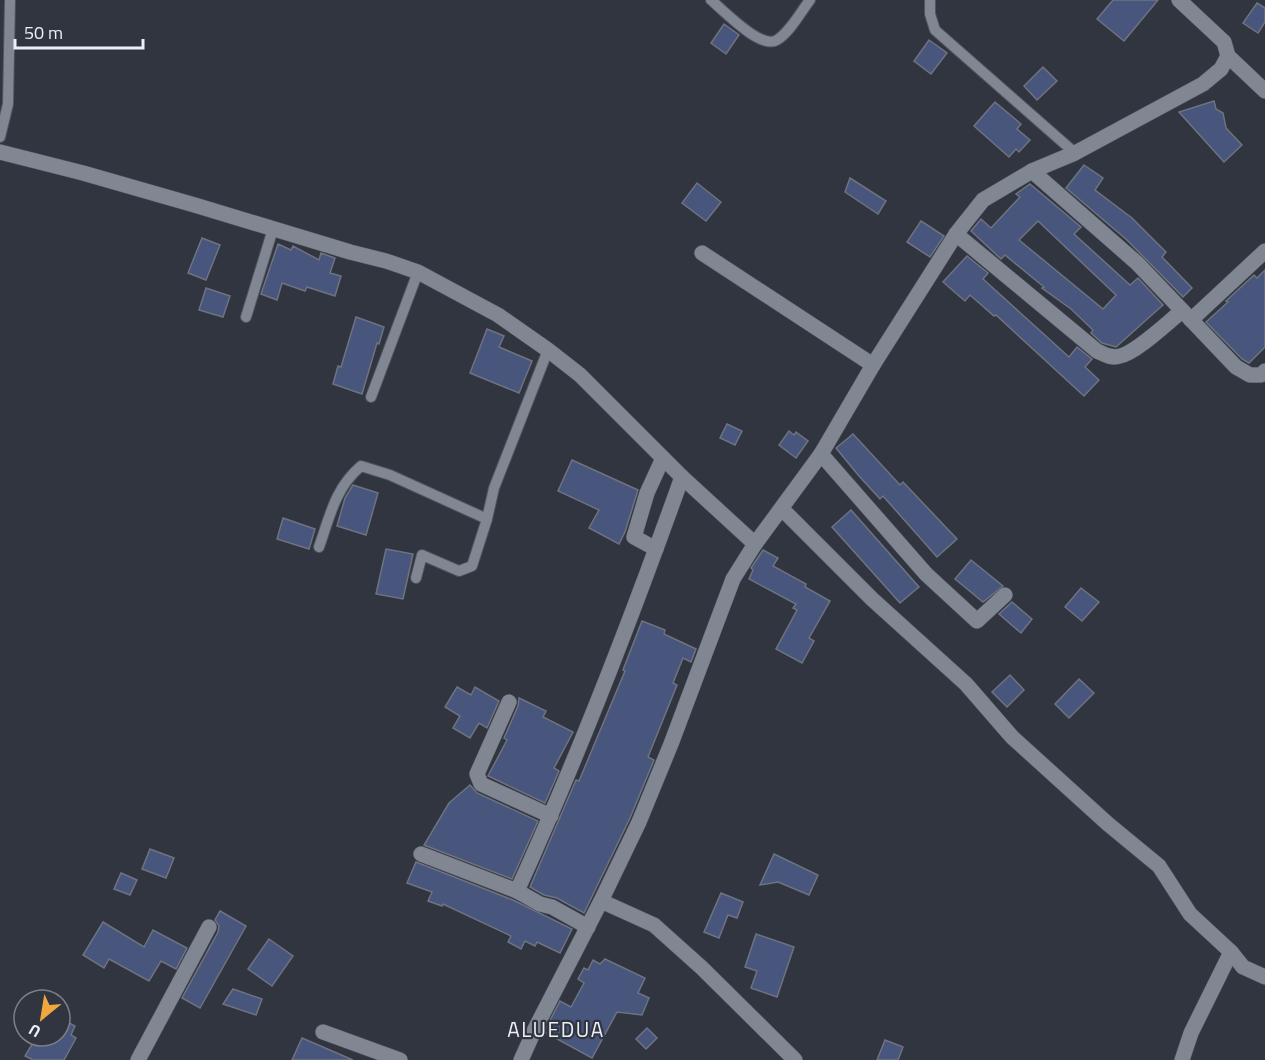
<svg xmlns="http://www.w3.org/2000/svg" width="1265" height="1060" font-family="'Titillium Web',sans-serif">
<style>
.building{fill:#48557c;stroke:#6e7380;stroke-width:1.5;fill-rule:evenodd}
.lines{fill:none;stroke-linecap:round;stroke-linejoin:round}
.lane-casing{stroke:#50545d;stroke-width:12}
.street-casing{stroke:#50545d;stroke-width:16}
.secondary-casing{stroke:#50545d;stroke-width:16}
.lane{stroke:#818693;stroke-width:10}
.street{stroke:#818693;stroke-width:15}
.secondary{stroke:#818693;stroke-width:15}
.labels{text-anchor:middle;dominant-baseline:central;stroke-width:4.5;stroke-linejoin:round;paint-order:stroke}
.quarter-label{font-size:21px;letter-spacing:1.5px;fill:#eceff6;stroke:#313540}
</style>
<rect width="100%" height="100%" fill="#313540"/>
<g class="building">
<path d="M 1113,0 L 1158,0 L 1124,41 L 1097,19 Z"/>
<path d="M 1257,3 L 1265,8 L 1265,22 L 1258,33 L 1243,23 Z"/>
<path d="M 724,24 L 739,35 L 726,54 L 711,43 Z"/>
<path d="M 929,40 L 947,53 L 931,74 L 914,61 Z"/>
<path d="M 1043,67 L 1057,81 L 1037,100 L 1024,86 Z"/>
<path d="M 1214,101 L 1216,109 L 1223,113 L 1226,128 L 1242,145 L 1224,162 L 1179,112 Z"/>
<path d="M 995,102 L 1021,124 L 1017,129 L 1030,140 L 1019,152 L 1016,149 L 1009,157 L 974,126 Z"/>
<path d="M 1084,165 L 1103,178 L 1095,190 L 1132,218 L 1166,252 L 1162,257 L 1192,288 L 1183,297 L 1127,240 L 1066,188 Z"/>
<path d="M 850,178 L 886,201 L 878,214 L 845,192 Z"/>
<path d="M 697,183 L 721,202 L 706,221 L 682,203 Z"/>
<path d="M 1030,184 L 1081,227 L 1074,234 L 1130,285 L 1138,278 L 1163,305 L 1116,347 L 1102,343 L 1091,333 L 1093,330 L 1071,309 L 1042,288 L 1044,287 L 1005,255 L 1001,259 L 971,231 L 981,219 L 991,228 L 1020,197 L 1016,194 ZM 1038,221 L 1116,295 L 1103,309 L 1019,240 Z"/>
<path d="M 921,221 L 944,236 L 930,257 L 907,242 Z"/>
<path d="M 202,238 L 220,245 L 206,280 L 188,273 Z"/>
<path d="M 278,244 L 291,250 L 293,246 L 319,260 L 321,253 L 335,258 L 330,273 L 341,276 L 335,296 L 307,287 L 305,291 L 282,283 L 277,300 L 261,294 Z"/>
<path d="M 967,256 L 988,273 L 983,279 L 1069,357 L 1077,347 L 1092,359 L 1085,367 L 1099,380 L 1084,396 L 996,315 L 994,316 L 970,295 L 965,301 L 943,282 Z"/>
<path d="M 1265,270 L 1265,347 L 1249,363 L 1242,359 L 1206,322 L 1228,302 L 1226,301 L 1254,275 L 1257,278 Z"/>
<path d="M 206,288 L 230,296 L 223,317 L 199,310 Z"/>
<path d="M 356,317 L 384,327 L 379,344 L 377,343 L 362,394 L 333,384 L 338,366 L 341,367 Z"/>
<path d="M 487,329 L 504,336 L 499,347 L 532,361 L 519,393 L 470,373 Z"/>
<path d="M 727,424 L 742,431 L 735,445 L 720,438 Z"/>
<path d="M 789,431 L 794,435 L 796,432 L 808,441 L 796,458 L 779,445 Z"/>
<path d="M 853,434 L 900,485 L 903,482 L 957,539 L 937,557 L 883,496 L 880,499 L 859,476 L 836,448 Z"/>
<path d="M 572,460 L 638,490 L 625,532 L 619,544 L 589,528 L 599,510 L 558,491 Z"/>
<path d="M 353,485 L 378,493 L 366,535 L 337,526 L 345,498 Z"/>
<path d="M 851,510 L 919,587 L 900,603 L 832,527 Z"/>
<path d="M 283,518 L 315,529 L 309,549 L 277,539 Z"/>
<path d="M 386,549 L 413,554 L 403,599 L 376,594 Z"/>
<path d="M 763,550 L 778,558 L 773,566 L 806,584 L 805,587 L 830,601 L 809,638 L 814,641 L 802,663 L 776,649 L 797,610 L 793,608 L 796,604 L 749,579 L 753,570 L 751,568 Z"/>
<path d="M 971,560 L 1003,586 L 983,602 L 955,579 Z"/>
<path d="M 1081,588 L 1099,602 L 1082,621 L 1065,607 Z"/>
<path d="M 1012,602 L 1032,619 L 1021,633 L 999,614 Z"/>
<path d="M 642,621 L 665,630 L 664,634 L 696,649 L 691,662 L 683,658 L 673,683 L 677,685 L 648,757 L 654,760 L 630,818 L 584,913 L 557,898 L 544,895 L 530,887 L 576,780 L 579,781 L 625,671 L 623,670 Z"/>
<path d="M 1010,675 L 1024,690 L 1007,707 L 992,692 Z"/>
<path d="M 1079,679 L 1094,693 L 1069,718 L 1055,704 Z"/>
<path d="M 457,687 L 471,695 L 475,687 L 499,701 L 487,728 L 479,723 L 470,738 L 453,728 L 460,716 L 445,707 Z"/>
<path d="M 519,698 L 546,711 L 543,717 L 573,732 L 554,768 L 559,771 L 545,803 L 488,776 L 507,740 L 504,738 L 518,706 Z"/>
<path d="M 470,785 L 477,793 L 538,821 L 512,879 L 424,845 L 449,803 Z"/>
<path d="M 150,849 L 174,858 L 166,878 L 142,869 Z"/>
<path d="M 774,854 L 818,875 L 809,895 L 778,882 L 760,885 Z"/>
<path d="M 416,862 L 513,900 L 572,929 L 560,953 L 537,942 L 535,946 L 525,941 L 521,949 L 508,942 L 511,936 L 443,904 L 442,906 L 428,901 L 432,892 L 407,883 Z"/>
<path d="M 121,873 L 137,880 L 130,895 L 114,889 Z"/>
<path d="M 721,893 L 743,902 L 737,918 L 728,915 L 719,938 L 704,932 Z"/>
<path d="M 220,911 L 246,926 L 200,1008 L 182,998 L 218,932 L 219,926 L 215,920 Z"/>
<path d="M 103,922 L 144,947 L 153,930 L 187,948 L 176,969 L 161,961 L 149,981 L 109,959 L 104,968 L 83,955 Z"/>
<path d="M 756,934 L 794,947 L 777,997 L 751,988 L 757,971 L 745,967 Z"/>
<path d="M 269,939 L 293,956 L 272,986 L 248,969 Z"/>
<path d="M 605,959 L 645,978 L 638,993 L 649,998 L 642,1015 L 617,1012 L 592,1058 L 544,1032 L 560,1001 L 571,1007 L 584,983 L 578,979 L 584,968 L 588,970 L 593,960 L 600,964 Z"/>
<path d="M 233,989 L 262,999 L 256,1015 L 223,1004 Z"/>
<path d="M 60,1018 L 75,1026 L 71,1035 L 76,1038 L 64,1060 L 33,1060 L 25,1056 L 37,1036 L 60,1036 Z"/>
<path d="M 647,1028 L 657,1038 L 646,1049 L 636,1039 Z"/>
<path d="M 302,1038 L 353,1060 L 292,1060 Z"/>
<path d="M 885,1040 L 903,1047 L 898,1060 L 877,1060 Z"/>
</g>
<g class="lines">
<defs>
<g id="lane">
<path d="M 711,0 C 724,11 761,50 777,40 C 790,32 800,13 810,0"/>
<path d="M 930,1 L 930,14 L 935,30 L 1075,153"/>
<path d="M 0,137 L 8,104 L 10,0"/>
<path d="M 246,317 L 273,229"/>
<path d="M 371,397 L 418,272"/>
<path d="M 319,547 C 330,516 335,488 361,466 L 390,475 L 487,519 L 494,488 L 548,350"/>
<path d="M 416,578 L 422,555 L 459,571 L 472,566 L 487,519"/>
</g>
<g id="street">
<path d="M 1228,56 L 1265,91"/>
<path d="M 0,152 L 83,173 L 198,206 L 350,252 L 386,261 L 418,272 L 498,315 L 548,350 L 580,375 L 682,477 L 755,544"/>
<path d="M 1032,171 L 1137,263 L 1236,367 L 1250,375 L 1261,375 L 1265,371"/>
<path d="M 956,234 L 1097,351 C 1104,354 1111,359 1120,356 C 1136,353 1168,322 1182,311"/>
<path d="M 702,253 L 873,365"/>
<path d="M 1191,320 L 1265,251"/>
<path d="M 821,454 L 926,574 L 977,621 L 1005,595"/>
<path d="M 782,509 L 872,599 L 966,684 L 1012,737 L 1108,824 L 1159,866 L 1190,914 L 1231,952 L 1243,967 L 1265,977"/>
<path d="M 656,549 L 634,537 L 647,493 L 663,458"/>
<path d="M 509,702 L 477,774 L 481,784 L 551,816"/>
<path d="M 421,854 L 517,891"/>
<path d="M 601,901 L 654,925 L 702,968 L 795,1060"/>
<path d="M 588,927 L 552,907 L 540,904 L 517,891 C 579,755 632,617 682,477"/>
<path d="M 323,1032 L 400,1060"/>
<path d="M 138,1060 L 209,927"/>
<path d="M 1182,1060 L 1191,1033 L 1231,952"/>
</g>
<path id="secondary" d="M 521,1060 L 535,1029 L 601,901 L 639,822 L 671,744 L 733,579 L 755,544 L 821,454 L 873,365 L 956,234 L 983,200 L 1032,171 L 1075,153 L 1203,84 L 1221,69 L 1228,56 L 1224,42 L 1179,0"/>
</defs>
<use href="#lane" class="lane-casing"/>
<use href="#street" class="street-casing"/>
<use href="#secondary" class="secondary-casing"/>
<use href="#lane" class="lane"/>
<use href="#street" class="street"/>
<use href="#secondary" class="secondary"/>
</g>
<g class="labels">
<g class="quarter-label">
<text x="556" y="1029">ALUEDUA</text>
</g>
</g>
<g transform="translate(42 1018) rotate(210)"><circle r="28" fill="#313540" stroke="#7c7f89" stroke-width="1.5"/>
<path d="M0-4.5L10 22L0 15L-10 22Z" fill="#efa73e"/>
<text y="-9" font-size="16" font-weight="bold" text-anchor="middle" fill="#eceff6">U</text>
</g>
<path d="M15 39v9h128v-9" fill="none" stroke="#eceff6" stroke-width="3"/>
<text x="24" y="39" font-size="18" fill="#eceff6" stroke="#313540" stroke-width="4.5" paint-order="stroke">50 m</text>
</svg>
